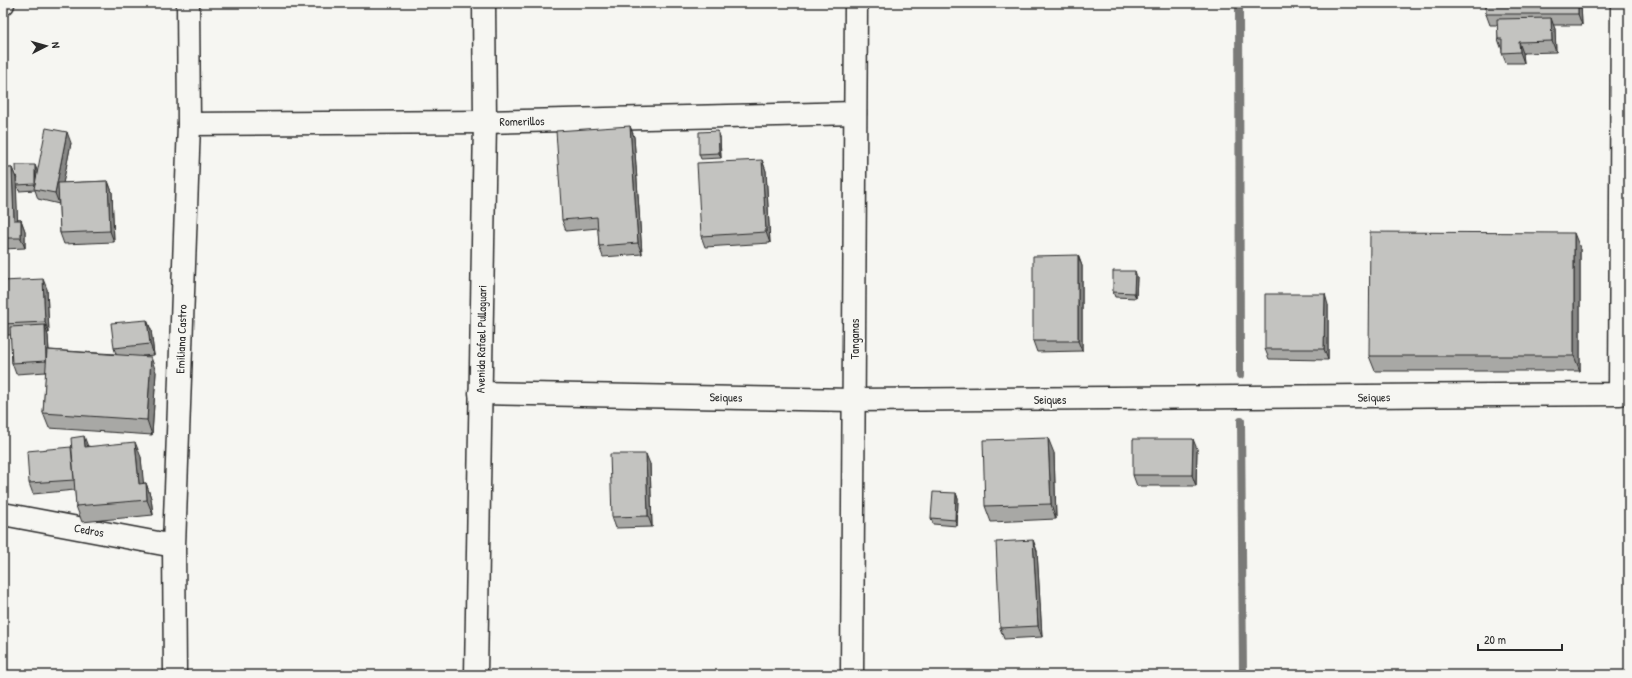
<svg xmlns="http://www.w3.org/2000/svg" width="1632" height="678" font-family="'Patrick Hand',sans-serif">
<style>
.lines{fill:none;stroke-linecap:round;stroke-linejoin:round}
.stream{stroke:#7a7a78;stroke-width:8}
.minor-casing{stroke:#2b2b2b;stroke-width:25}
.tertiary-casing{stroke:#2b2b2b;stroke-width:25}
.minor{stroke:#f6f6f2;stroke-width:22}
.tertiary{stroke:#f6f6f2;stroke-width:22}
.wall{fill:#a8a8a5;stroke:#2b2b2b}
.shaded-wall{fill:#888886;stroke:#2b2b2b}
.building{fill:#c3c3c0;stroke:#2b2b2b}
.labels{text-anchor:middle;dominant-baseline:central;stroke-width:3.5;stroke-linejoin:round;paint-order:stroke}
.street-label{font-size:12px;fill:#2b2b2b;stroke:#f6f6f2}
</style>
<rect width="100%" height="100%" fill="#f6f6f2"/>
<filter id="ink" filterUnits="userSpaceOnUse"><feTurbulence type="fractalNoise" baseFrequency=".025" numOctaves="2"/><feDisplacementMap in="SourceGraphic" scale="8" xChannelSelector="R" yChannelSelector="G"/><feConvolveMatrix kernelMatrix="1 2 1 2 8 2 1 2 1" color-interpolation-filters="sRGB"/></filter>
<g filter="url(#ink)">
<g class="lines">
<g class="stream">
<path d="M 1239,3 L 1240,375"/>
<path d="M 1241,421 L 1243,675"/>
</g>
<defs>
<g id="minor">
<path d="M 3,4 L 3,3"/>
<path d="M 189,124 L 485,122 L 855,113"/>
<path d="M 480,393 L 853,400 L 1620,394 L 1622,3"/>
<path d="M 3,514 L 174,546"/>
<path d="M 175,675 L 174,546 L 189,124 L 188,3"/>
<path d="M 852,675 L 856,3"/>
</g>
<path id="tertiary" d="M 476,675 L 485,122 L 484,3"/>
</defs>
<use href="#minor" class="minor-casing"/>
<use href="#tertiary" class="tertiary-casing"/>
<use href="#minor" class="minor"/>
<use href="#tertiary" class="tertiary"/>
</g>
<g class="wall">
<path d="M 1486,3 L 1581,3 L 1582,25 L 1553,25 L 1555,29 L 1556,52 L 1523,53 L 1524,63 L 1506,63 L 1502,53 L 1502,50 L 1498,39 L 1498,25 L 1490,25 L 1486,14 Z"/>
<path d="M 630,126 L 634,137 L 642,254 L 603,257 L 599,246 L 598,228 L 566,231 L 562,220 Z"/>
<path d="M 718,131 L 720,137 L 721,158 L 701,159 L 699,154 Z"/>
<path d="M 71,143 L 63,183 L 108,181 L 112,192 L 114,242 L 64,244 L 60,233 L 59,204 L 38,199 L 35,190 L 19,191 L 17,185 L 37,170 L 37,174 Z"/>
<path d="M 762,160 L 766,171 L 770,243 L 705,247 L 701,236 Z"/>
<path d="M 3,168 L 12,168 L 16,178 L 17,220 L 21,220 L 25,231 L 25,248 L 3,249 Z"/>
<path d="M 1580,248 L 1580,371 L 1375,371 L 1369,356 Z"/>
<path d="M 1078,255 L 1082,266 L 1082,351 L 1037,352 L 1033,341 Z"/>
<path d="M 1137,277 L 1136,298 L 1115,297 L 1113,292 Z"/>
<path d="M 3,281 L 47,289 L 49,333 L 47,333 L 48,336 L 49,350 L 116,354 L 114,348 L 147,320 L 151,330 L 154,355 L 142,356 L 156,372 L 152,435 L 49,428 L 43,413 L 46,372 L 16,374 L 12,363 L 11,335 L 3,335 Z"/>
<path d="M 1328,305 L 1328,360 L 1269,359 L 1265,349 Z"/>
<path d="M 88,446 L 141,457 L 143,483 L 146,483 L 151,498 L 153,515 L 82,522 L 76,506 L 75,490 L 33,494 L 29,483 Z"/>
<path d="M 1197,449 L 1196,486 L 1137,486 L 1133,475 Z"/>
<path d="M 1054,453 L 1056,519 L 991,522 L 985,506 Z"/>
<path d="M 650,464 L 652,527 L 616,528 L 612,517 Z"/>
<path d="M 956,493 L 958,499 L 957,526 L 933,524 L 931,518 Z"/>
<path d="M 1033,540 L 1037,551 L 1042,637 L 1004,639 L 1000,628 Z"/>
</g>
<g class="shaded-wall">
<path d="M 1578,3 L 1581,3 L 1582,25 L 1578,14 Z"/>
<path d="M 1551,18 L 1555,29 L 1556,52 L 1552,41 Z"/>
<path d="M 1519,42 L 1523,53 L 1524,63 L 1520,52 Z"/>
<path d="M 630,126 L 634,137 L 642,254 L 638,243 Z"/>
<path d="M 718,131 L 720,137 L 721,158 L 719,153 Z"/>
<path d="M 67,132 L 71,143 L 59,204 L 55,193 Z"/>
<path d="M 762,160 L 766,171 L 770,243 L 766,232 Z"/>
<path d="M 35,165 L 37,170 L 38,190 L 36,184 Z"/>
<path d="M 12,168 L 16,178 L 18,231 L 14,220 Z"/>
<path d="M 108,181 L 112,192 L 114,242 L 110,231 Z"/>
<path d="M 21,220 L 25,231 L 25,248 L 21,238 Z"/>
<path d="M 1574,233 L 1580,248 L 1580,371 L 1574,356 Z"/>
<path d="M 1078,255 L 1082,266 L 1082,351 L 1078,341 Z"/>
<path d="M 1135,271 L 1137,277 L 1136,298 L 1134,293 Z"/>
<path d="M 43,279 L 47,289 L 49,333 L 45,322 Z"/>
<path d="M 1325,294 L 1328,305 L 1328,360 L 1324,349 Z"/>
<path d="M 147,320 L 151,330 L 154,355 L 150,344 Z"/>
<path d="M 45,325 L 48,336 L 50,372 L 46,361 Z"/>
<path d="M 151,357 L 156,372 L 152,435 L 147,420 Z"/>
<path d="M 84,436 L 90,452 L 85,447 Z"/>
<path d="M 1048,438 L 1054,453 L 1056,519 L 1051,504 Z"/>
<path d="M 1193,439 L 1197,449 L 1196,486 L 1192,475 Z"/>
<path d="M 135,442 L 141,457 L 145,499 L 139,484 Z"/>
<path d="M 646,454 L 650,464 L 652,527 L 648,516 Z"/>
<path d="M 146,483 L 151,498 L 153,515 L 147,500 Z"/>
<path d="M 956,493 L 958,499 L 957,526 L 955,520 Z"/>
<path d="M 1033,540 L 1037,551 L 1042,637 L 1038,626 Z"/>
</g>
<g class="building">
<rect x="1486" y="3" width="92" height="11"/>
<path d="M 1551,18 L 1552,41 L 1519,42 L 1520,52 L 1502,53 L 1502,39 L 1498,39 L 1497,19 Z"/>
<path d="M 630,126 L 638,243 L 599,246 L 597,217 L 562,220 L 556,131 Z"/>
<path d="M 46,128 L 67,132 L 55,193 L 34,189 Z"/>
<path d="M 718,131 L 719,153 L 699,154 L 699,132 Z"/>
<path d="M 762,160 L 766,232 L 701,236 L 697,163 Z"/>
<path d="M 16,165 L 35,165 L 35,184 L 17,185 Z"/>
<path d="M 3,168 L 12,168 L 14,220 L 21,220 L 21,238 L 3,238 Z"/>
<path d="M 108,181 L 110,231 L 60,233 L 58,183 Z"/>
<path d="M 1370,232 L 1574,233 L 1574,356 L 1369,356 Z"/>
<path d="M 1078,255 L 1078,341 L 1033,341 L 1033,256 Z"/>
<path d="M 1113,271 L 1135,271 L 1134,293 L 1113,292 Z"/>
<path d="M 43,279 L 45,322 L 3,324 L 3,281 Z"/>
<path d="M 1265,294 L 1325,294 L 1324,349 L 1265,349 Z"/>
<path d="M 147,320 L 150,344 L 114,348 L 111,323 Z"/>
<path d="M 45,325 L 46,361 L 12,363 L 10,327 Z"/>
<path d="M 47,350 L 151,357 L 147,420 L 43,413 Z"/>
<path d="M 84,436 L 85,447 L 135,442 L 139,484 L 146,483 L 147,500 L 76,506 L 71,438 Z"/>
<path d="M 1048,438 L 1051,504 L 985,506 L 983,440 Z"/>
<path d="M 1133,439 L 1193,439 L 1192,475 L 1133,475 Z"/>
<path d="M 71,447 L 74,480 L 29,483 L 27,451 Z"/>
<path d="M 610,454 L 646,454 L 648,516 L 612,517 Z"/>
<path d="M 933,492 L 956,493 L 955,520 L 931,518 Z"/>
<path d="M 1033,540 L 1038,626 L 1000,628 L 996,542 Z"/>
</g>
</g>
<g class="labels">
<g class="street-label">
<text transform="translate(522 121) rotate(-1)">Romerillos</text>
<text transform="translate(181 339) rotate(-88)">Emiliana Castro</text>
<text transform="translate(481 339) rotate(-89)">Avenida Rafael Pullaguari</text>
<text transform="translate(854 339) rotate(-90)">Tanganas</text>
<text transform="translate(726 397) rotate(1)">Seiques</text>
<text transform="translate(1374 397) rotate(-1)">Seiques</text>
<text x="1050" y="399">Seiques</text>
<text transform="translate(89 530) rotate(10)">Cedros</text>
</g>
</g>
<rect width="1632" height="678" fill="none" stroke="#f6f6f2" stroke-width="16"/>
<rect x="8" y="8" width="1616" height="662" fill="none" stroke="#2b2b2b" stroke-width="1.5" filter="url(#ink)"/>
<g transform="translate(46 46) rotate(84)" stroke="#f6f6f2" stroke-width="3" paint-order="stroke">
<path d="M0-3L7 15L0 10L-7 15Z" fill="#2b2b2b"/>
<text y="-6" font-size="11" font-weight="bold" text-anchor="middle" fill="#2b2b2b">N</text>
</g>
<path d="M1478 644v6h84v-6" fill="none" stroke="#2b2b2b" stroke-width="2"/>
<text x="1484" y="644" font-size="12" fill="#2b2b2b" stroke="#f6f6f2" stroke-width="3" paint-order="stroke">20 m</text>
</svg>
